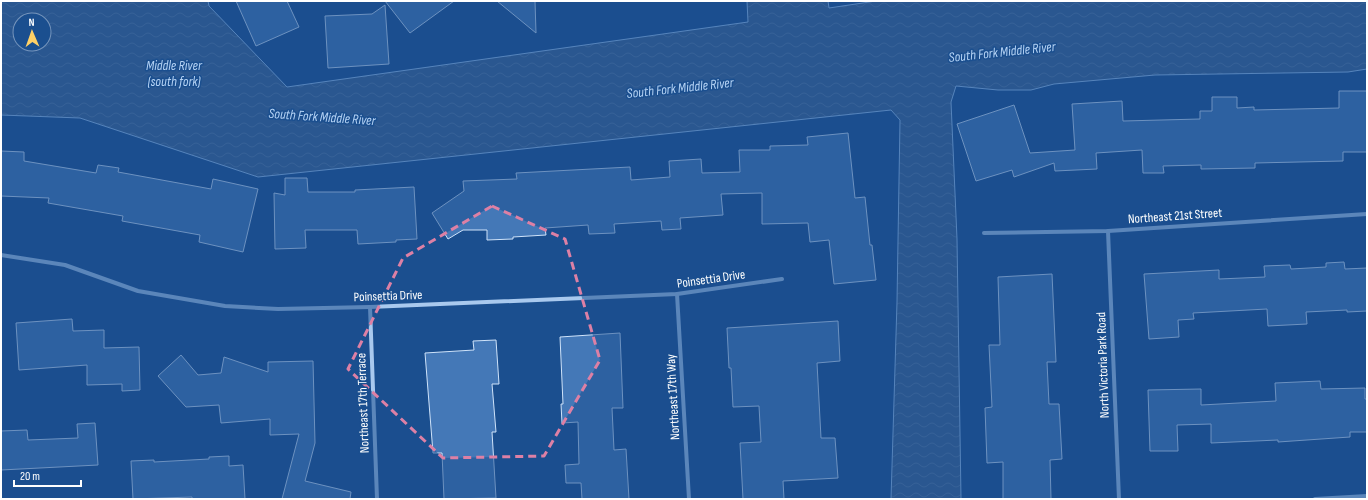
<svg xmlns="http://www.w3.org/2000/svg" width="1368" height="500" font-family="'Sofia Sans Condensed',sans-serif">
<style>
.water{fill:url(#water-waves);stroke:#9cc4f0;fill-rule:evenodd}
.building{fill:#4478b7;stroke:#cfe3fa}
.lines{fill:none;stroke-linecap:round;stroke-linejoin:round}
.minor{stroke:#a9c9ee;stroke-width:4}
.marked{fill:none;stroke:#dd80a5;stroke-width:3;stroke-dasharray:8 5;stroke-linejoin:round}
.labels{text-anchor:middle;dominant-baseline:central;stroke-width:3;stroke-linejoin:round;paint-order:stroke}
.street-label{font-size:13px;fill:#fff;stroke:#1b4f8f}
.water-label{font-size:14px;font-style:italic;fill:#b5d3f5;stroke:#1b4f8f}
</style>
<defs>
<pattern id="water-waves" width="16" height="10" patternUnits="userSpaceOnUse"><rect width="16" height="10" fill="#3c6290"/><path d="M0 5q4-4 8 0t8 0" fill="none" stroke="#597aa1"/></pattern>
</defs>
<rect width="100%" height="100%" fill="#1b4f8f"/>
<path class="water" d="M 1,1 L 208,1 L 209,6 L 287,87 L 748,22 L 747,1 L 828,1 L 829,8 L 876,1 L 1367,1 L 1367,69 L 1348,72 L 1155,75 L 1054,84 L 1031,90 L 998,90 L 956,86 L 951,102 L 957,239 L 961,499 L 891,499 L 897,302 L 900,120 L 891,110 L 258,177 L 80,118 L 1,115 ZM 20,20 L 44,20 L 44,44 L 20,44 Z"/>
<g class="building">
<path d="M 236,1 L 287,1 L 299,27 L 256,46 Z"/>
<path d="M 385,1 L 454,1 L 410,33 Z"/>
<path d="M 497,1 L 535,1 L 536,33 Z"/>
<path d="M 385,5 L 389,64 L 328,68 L 325,16 L 372,14 Z"/>
<path d="M 1339,91 L 1367,91 L 1367,152 L 1343,152 L 1343,161 L 1255,163 L 1255,168 L 1201,169 L 1201,165 L 1163,166 L 1164,173 L 1143,173 L 1142,150 L 1096,153 L 1097,169 L 1055,171 L 1054,163 L 1014,177 L 1012,170 L 976,181 L 957,124 L 1014,105 L 1030,153 L 1075,150 L 1072,104 L 1122,101 L 1123,121 L 1200,119 L 1200,111 L 1212,111 L 1212,97 L 1237,97 L 1237,108 L 1254,107 L 1254,110 L 1339,108 Z"/>
<path d="M 848,133 L 855,198 L 865,197 L 870,245 L 872,245 L 876,280 L 834,284 L 829,240 L 810,242 L 808,223 L 762,224 L 762,193 L 721,194 L 723,215 L 680,218 L 681,229 L 662,230 L 661,221 L 614,224 L 615,233 L 589,234 L 588,225 L 545,228 L 546,235 L 513,237 L 513,239 L 487,240 L 487,230 L 463,230 L 448,239 L 432,213 L 464,191 L 463,181 L 517,179 L 516,173 L 630,167 L 631,180 L 670,177 L 669,161 L 701,159 L 702,173 L 740,172 L 739,150 L 770,150 L 770,146 L 808,145 L 807,137 Z"/>
<path d="M 1,151 L 24,152 L 24,161 L 96,173 L 98,165 L 119,168 L 118,172 L 211,189 L 213,179 L 258,189 L 243,252 L 199,242 L 200,235 L 122,221 L 123,216 L 48,203 L 49,198 L 1,196 Z"/>
<path d="M 285,178 L 307,178 L 308,192 L 355,192 L 355,190 L 414,187 L 417,239 L 396,240 L 396,242 L 358,244 L 357,230 L 305,230 L 306,248 L 275,249 L 274,193 L 285,195 Z"/>
<path d="M 1344,262 L 1345,269 L 1367,268 L 1367,311 L 1347,312 L 1347,310 L 1306,312 L 1307,324 L 1268,326 L 1267,309 L 1193,313 L 1194,319 L 1178,320 L 1179,337 L 1149,339 L 1144,274 L 1219,270 L 1219,279 L 1265,277 L 1264,266 L 1290,265 L 1291,269 L 1326,267 L 1326,263 Z"/>
<path d="M 1052,274 L 1056,362 L 1047,362 L 1049,404 L 1059,404 L 1062,459 L 1050,460 L 1051,499 L 1003,499 L 1003,462 L 987,463 L 985,408 L 992,407 L 989,345 L 1000,345 L 998,277 Z"/>
<path d="M 72,319 L 73,331 L 104,330 L 104,348 L 139,347 L 140,390 L 122,391 L 122,384 L 87,385 L 87,365 L 19,370 L 16,323 Z"/>
<path d="M 838,321 L 840,361 L 817,363 L 821,438 L 835,438 L 838,478 L 783,481 L 784,499 L 743,499 L 740,443 L 761,442 L 759,406 L 733,407 L 731,368 L 729,368 L 727,328 Z"/>
<path d="M 620,333 L 623,408 L 612,408 L 614,450 L 626,449 L 629,499 L 582,499 L 581,483 L 566,483 L 565,465 L 579,464 L 578,422 L 562,423 L 561,404 L 563,404 L 560,337 Z"/>
<path d="M 496,340 L 499,384 L 492,384 L 496,432 L 492,432 L 496,498 L 444,499 L 442,453 L 433,453 L 425,353 L 474,350 L 473,341 Z"/>
<path d="M 181,355 L 198,375 L 221,373 L 224,357 L 268,372 L 268,362 L 313,361 L 315,443 L 305,481 L 351,492 L 350,499 L 282,499 L 299,434 L 270,435 L 270,419 L 221,423 L 219,405 L 186,407 L 158,376 Z"/>
<path d="M 1320,381 L 1321,389 L 1365,388 L 1365,399 L 1367,399 L 1367,432 L 1350,432 L 1350,437 L 1278,442 L 1278,440 L 1211,443 L 1211,424 L 1177,425 L 1178,451 L 1150,451 L 1148,390 L 1201,389 L 1201,405 L 1276,401 L 1275,383 Z"/>
<path d="M 95,423 L 98,465 L 1,470 L 1,431 L 27,430 L 28,440 L 78,438 L 77,424 Z"/>
<path d="M 229,456 L 229,466 L 243,465 L 245,499 L 192,499 L 192,497 L 133,499 L 131,461 L 154,460 L 154,462 L 209,459 L 209,457 Z"/>
</g>
<g class="lines">
<g class="minor">
<path d="M 1108,231 L 1119,499"/>
<path d="M 984,233 L 1108,231 L 1367,214"/>
<path d="M 1,255 L 65,265 L 138,291 L 225,306 L 278,309 L 370,307 L 677,294 L 782,279"/>
<path d="M 677,294 L 689,499"/>
<path d="M 370,307 L 377,499"/>
<path d="M 1315,499 L 1367,496"/>
</g>
</g>
<path d="M0 0H1368V500H0ZM 492,206 L 565,239 L 600,360 L 544,456 L 443,458 L 348,369 L 403,258 Z" fill="#1b4f8f" fill-opacity=".55" fill-rule="evenodd"/>
<path class="marked" d="M 492,206 L 565,239 L 600,360 L 544,456 L 443,458 L 348,369 L 403,258 Z"/>
<g class="labels">
<g class="street-label">
<text transform="translate(1175 216) rotate(-4)">Northeast 21st Street</text>
<text transform="translate(711 279) rotate(-8)">Poinsettia Drive</text>
<text transform="translate(388 296) rotate(-2)">Poinsettia Drive</text>
<text transform="translate(1103 365) rotate(-92)">North Victoria Park Road</text>
<text transform="translate(673 397) rotate(-93)">Northeast 17th Way</text>
<text transform="translate(363 403) rotate(-92)">Northeast 17th Terrace</text>
</g>
<g class="water-label">
<text transform="translate(1002 52) rotate(-6)">South Fork Middle River</text>
<text x="174" y="65">Middle River<tspan x="174" dy="16">(south fork)</tspan></text>
<text transform="translate(680 88) rotate(-6)">South Fork Middle River</text>
<text transform="translate(322 117) rotate(4)">South Fork Middle River</text>
</g>
</g>
<rect width="1368" height="500" fill="none" stroke="#ffffff" stroke-width="4"/>
<g transform="translate(32 32) rotate(358)"><circle r="19" fill="#1b4f8f" stroke="#7695bc"/>
<path d="M0-3L7 15L0 10L-7 15Z" fill="#ffd166"/>
<text y="-6" font-size="11" font-weight="bold" text-anchor="middle" fill="#ffffff">N</text>
</g>
<path d="M14 480v6h67v-6" fill="none" stroke="#ffffff" stroke-width="2"/>
<text x="20" y="480" font-size="12" fill="#ffffff" stroke="#1b4f8f" stroke-width="3" paint-order="stroke">20 m</text>
</svg>
